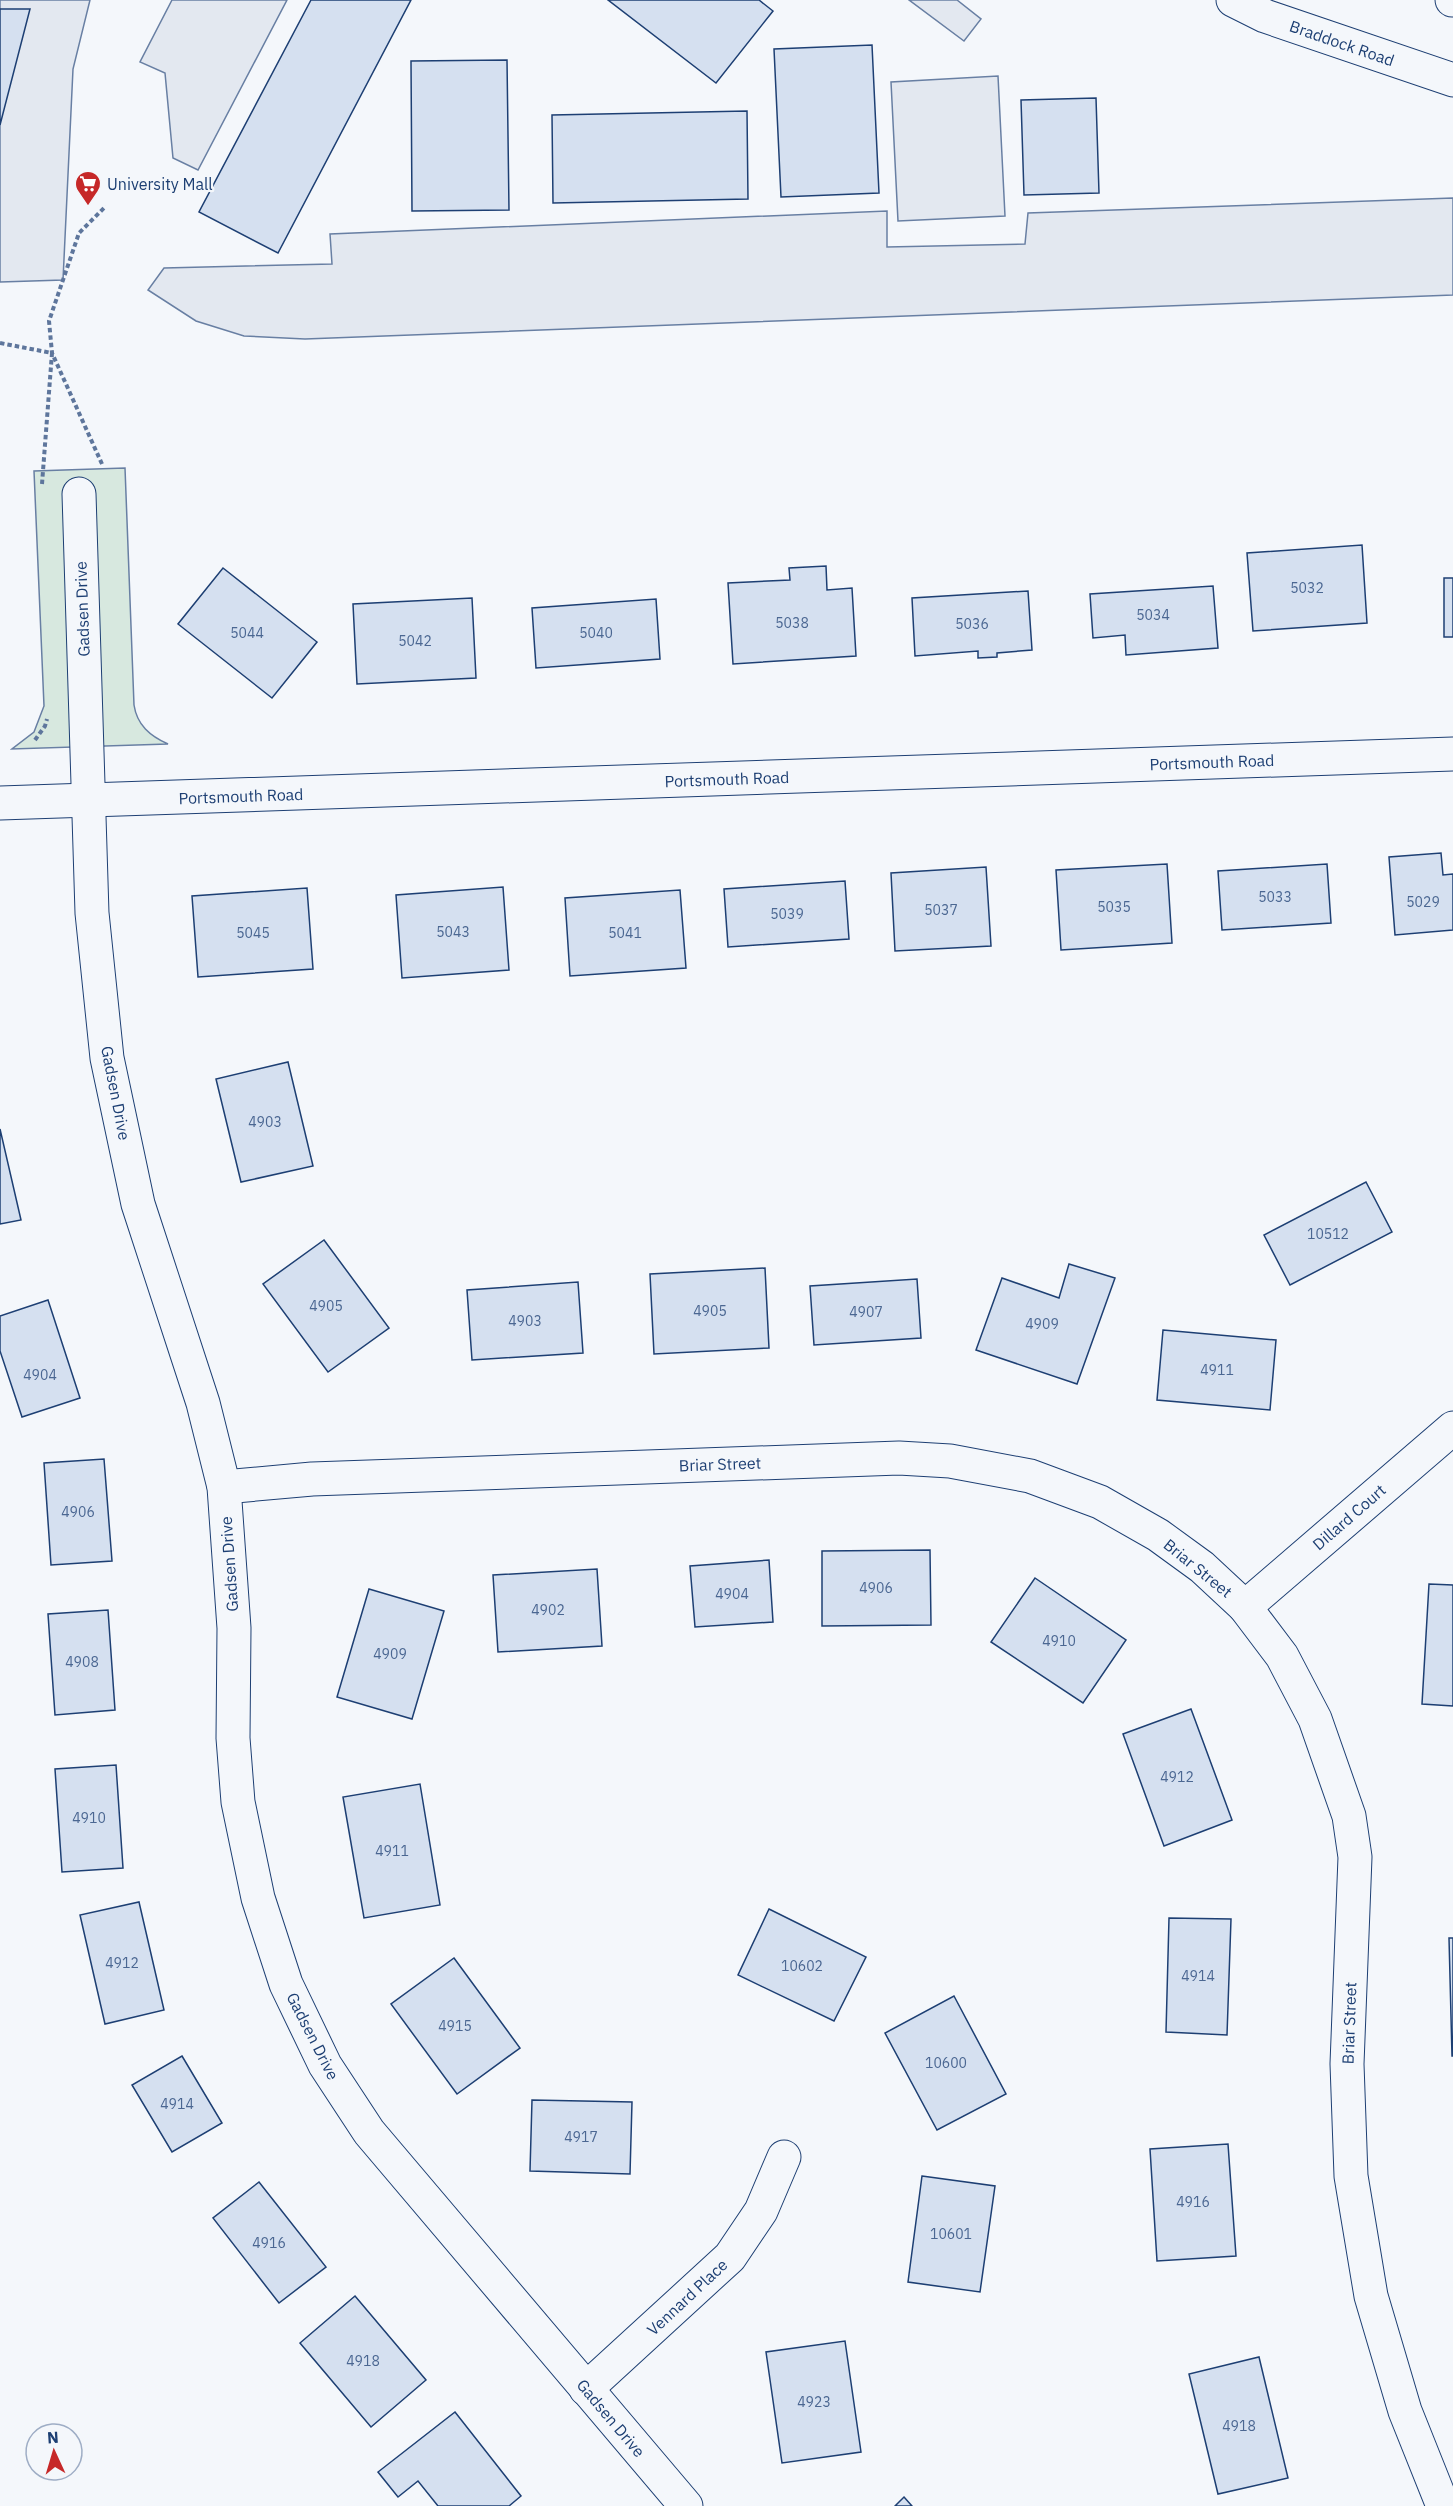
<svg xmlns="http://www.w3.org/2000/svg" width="1453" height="2506" font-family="'IBM Plex Sans',sans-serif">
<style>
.green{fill:#d7e8df;stroke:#687fa3;stroke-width:1.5}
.parking{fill:#e3e8f0;stroke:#687fa3;stroke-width:1.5}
.building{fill:#d5e0f0;stroke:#1d3f73;stroke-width:1.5}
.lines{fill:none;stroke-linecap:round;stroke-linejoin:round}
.minor-casing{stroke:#1d3f73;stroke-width:35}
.primary-casing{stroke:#1d3f73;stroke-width:35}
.path{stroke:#5e769c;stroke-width:4;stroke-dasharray:4.5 3;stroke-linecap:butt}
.minor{stroke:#f4f7fb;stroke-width:33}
.primary{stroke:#f4f7fb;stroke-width:33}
.labels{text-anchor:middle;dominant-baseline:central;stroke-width:4.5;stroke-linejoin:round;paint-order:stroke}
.number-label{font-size:14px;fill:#4b6792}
.street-label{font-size:16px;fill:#1d3f73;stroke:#f4f7fb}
.poi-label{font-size:16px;fill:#1d3f73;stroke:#f4f7fb;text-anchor:start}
</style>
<rect width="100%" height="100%" fill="#f4f7fb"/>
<path class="green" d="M 125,468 L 134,705 C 137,725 150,736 168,744 L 12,749 L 34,732 L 44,706 L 34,471 Z"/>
<g class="parking">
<path d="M 0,0 L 90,0 L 73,69 L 63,280 L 0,282 Z"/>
<path d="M 172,0 L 287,0 L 198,170 L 173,158 L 165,73 L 140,62 Z"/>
<path d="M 909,0 L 957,0 L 981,19 L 964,41 Z"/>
<path d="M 998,76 L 1005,216 L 898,221 L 891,82 Z"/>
<path d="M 1453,198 L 1453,295 L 305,339 L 244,336 L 196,321 L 148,290 L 164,268 L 332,264 L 330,234 L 887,211 L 887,247 L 1025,244 L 1028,213 Z"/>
</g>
<g class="building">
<path d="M 311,0 L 411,0 L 278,253 L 199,212 Z"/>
<path d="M 608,0 L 759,0 L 773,11 L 716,83 Z"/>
<path d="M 0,9 L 30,9 L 0,125 Z"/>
<path d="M 872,45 L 879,193 L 781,197 L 774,49 Z"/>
<path d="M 507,60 L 509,210 L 412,211 L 411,61 Z"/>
<path d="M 1096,98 L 1099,193 L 1024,195 L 1021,100 Z"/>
<path d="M 747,111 L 748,199 L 553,203 L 552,115 Z"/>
<path d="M 1362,545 L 1367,623 L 1253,631 L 1247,553 Z"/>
<path d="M 826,566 L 827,590 L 852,588 L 856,656 L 733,664 L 728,583 L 790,580 L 789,568 Z"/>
<path d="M 223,568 L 317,642 L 272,698 L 178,624 Z"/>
<rect x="1444" y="578" width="9" height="59"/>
<path d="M 1213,586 L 1218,648 L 1126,655 L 1125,635 L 1093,638 L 1090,594 Z"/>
<path d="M 1028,591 L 1032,650 L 997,653 L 997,657 L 978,658 L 978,651 L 915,656 L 912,598 Z"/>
<path d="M 472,598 L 476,678 L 357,684 L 353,604 Z"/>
<path d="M 656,599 L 660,659 L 536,668 L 532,608 Z"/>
<path d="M 1441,853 L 1443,875 L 1453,874 L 1453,930 L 1395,935 L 1389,857 Z"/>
<path d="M 1167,864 L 1172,943 L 1061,950 L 1056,870 Z"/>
<path d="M 1327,864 L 1331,923 L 1222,930 L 1218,871 Z"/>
<path d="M 986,867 L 991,946 L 895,951 L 891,873 Z"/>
<path d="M 845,881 L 849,939 L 728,947 L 724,889 Z"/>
<path d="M 503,887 L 509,970 L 402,978 L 396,895 Z"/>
<path d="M 307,888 L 313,969 L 198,977 L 192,896 Z"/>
<path d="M 680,890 L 686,968 L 570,976 L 565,898 Z"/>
<path d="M 288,1062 L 313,1166 L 241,1182 L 216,1079 Z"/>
<path d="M 0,1129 L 21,1220 L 0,1224 Z"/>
<path d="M 1366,1182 L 1392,1232 L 1290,1285 L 1264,1235 Z"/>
<path d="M 324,1240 L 389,1328 L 328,1372 L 263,1284 Z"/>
<path d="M 1069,1264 L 1115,1278 L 1077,1384 L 976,1350 L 1002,1278 L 1059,1298 Z"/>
<path d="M 765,1268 L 769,1348 L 654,1354 L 650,1274 Z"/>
<path d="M 917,1279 L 921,1338 L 814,1345 L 810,1286 Z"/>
<path d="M 578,1282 L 583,1353 L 472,1360 L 467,1290 Z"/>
<path d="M 48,1300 L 80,1398 L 22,1417 L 0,1351 L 0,1316 Z"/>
<path d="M 1163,1330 L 1276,1340 L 1270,1410 L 1157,1400 Z"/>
<path d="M 104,1459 L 112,1561 L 51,1565 L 44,1463 Z"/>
<path d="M 930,1550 L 931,1625 L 822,1626 L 822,1551 Z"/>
<path d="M 769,1560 L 773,1622 L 695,1627 L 690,1566 Z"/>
<path d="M 597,1569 L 602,1646 L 498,1652 L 493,1575 Z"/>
<path d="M 1035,1578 L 1126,1640 L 1083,1703 L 991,1642 Z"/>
<path d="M 1429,1584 L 1453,1585 L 1453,1706 L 1422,1704 Z"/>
<path d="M 369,1589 L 444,1611 L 412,1719 L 337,1697 Z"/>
<path d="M 108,1610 L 115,1710 L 55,1715 L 48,1614 Z"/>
<path d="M 1191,1709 L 1232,1820 L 1164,1846 L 1123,1734 Z"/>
<path d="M 116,1765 L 123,1868 L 62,1872 L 55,1769 Z"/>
<path d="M 420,1784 L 440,1905 L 364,1918 L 343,1797 Z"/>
<path d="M 139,1902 L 164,2010 L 105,2024 L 80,1915 Z"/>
<path d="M 769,1909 L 866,1957 L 834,2021 L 738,1975 Z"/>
<path d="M 1169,1918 L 1231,1919 L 1227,2035 L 1166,2032 Z"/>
<path d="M 1449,1938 L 1453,1938 L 1453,2056 L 1452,2056 Z"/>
<path d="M 454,1958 L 520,2048 L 457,2094 L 391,2004 Z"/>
<path d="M 954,1996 L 1006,2094 L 937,2130 L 885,2033 Z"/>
<path d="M 182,2056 L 222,2123 L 172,2152 L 132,2085 Z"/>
<path d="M 532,2100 L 632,2102 L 630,2174 L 530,2171 Z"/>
<path d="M 1228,2144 L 1236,2256 L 1157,2261 L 1150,2149 Z"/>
<path d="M 922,2176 L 995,2186 L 980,2292 L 908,2282 Z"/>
<path d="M 259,2182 L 326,2267 L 279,2303 L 213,2218 Z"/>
<path d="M 355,2296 L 426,2380 L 371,2427 L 300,2343 Z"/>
<path d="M 845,2341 L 861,2452 L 782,2463 L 766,2352 Z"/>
<path d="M 1259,2357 L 1288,2478 L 1218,2494 L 1189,2374 Z"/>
<path d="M 455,2412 L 521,2496 L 509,2506 L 438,2506 L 418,2481 L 398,2497 L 378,2472 Z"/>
<path d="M 904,2497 L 912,2506 L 895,2506 Z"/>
</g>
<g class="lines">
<defs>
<g id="minor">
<path d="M 79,494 L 92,913 L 107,1058 L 138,1204 L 203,1403 L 224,1487 L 234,1628 L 233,1738 L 238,1802 L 258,1898 L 286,1984 L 325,2065 L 369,2132 L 686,2506"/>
<path d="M 0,803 L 1453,754"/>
<path d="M 224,1487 L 312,1479 L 899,1458 L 950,1461 L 1030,1476 L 1100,1502 L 1158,1535 L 1202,1567 L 1245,1607 L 1282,1656 L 1315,1719 L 1349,1816 L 1355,1857 L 1347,2064 L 1351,2176 L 1371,2296 L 1405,2411 L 1443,2506"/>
<path d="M 1245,1607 L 1453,1428"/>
<path d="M 586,2389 L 730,2257 L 761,2211 L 784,2157"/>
</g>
<g id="primary">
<path d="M 1233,0 L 1265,16 L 1453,80"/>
<path d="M 1452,0 L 1453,0"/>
</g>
</defs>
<use href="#minor" class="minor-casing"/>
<use href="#primary" class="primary-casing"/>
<g class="path">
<path d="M 0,343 L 52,353 L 42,484"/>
<path d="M 102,464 L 52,353 L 49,321 L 79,233 L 106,206"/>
<path d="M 35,740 L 45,726 L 47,719"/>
</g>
<use href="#minor" class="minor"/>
<use href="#primary" class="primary"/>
</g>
<defs>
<symbol id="supermarket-pin" viewBox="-11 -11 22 30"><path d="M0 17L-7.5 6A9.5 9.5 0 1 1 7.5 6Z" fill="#c62828" stroke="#f4f7fb"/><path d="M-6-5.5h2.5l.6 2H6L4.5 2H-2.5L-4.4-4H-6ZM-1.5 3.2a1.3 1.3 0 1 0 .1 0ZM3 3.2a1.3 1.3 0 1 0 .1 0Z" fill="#fff"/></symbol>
</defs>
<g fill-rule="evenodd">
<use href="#supermarket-pin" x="73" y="169" width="30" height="40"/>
</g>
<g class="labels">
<g class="number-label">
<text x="1307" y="588">5032</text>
<text x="1153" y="615">5034</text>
<text x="792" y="623">5038</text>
<text x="972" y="624">5036</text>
<text x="247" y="633">5044</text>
<text x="596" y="633">5040</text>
<text x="415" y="641">5042</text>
<text x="1275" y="897">5033</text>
<text x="1423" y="902">5029</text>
<text x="1114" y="907">5035</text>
<text x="941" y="910">5037</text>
<text x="787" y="914">5039</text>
<text x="453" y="932">5043</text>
<text x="253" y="933">5045</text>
<text x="625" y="933">5041</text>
<text x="265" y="1122">4903</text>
<text x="1328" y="1234">10512</text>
<text x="326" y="1306">4905</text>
<text x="710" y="1311">4905</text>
<text x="866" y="1312">4907</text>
<text x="525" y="1321">4903</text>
<text x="1042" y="1324">4909</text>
<text x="1217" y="1370">4911</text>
<text x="40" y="1375">4904</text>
<text x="78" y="1512">4906</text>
<text x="876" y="1588">4906</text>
<text x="732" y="1594">4904</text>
<text x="548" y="1610">4902</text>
<text x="1059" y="1641">4910</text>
<text x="390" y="1654">4909</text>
<text x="82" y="1662">4908</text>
<text x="1177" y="1777">4912</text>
<text x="89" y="1818">4910</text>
<text x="392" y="1851">4911</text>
<text x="122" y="1963">4912</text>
<text x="802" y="1966">10602</text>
<text x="1198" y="1976">4914</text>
<text x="455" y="2026">4915</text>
<text x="946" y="2063">10600</text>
<text x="177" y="2104">4914</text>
<text x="581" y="2137">4917</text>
<text x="1193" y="2202">4916</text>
<text x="951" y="2234">10601</text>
<text x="269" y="2243">4916</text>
<text x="363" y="2361">4918</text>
<text x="814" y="2402">4923</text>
<text x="1239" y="2426">4918</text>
</g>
<g class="street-label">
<text transform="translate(1342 43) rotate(19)">Braddock Road</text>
<text transform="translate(82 609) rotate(-92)">Gadsen Drive</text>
<text transform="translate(1212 762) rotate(-2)">Portsmouth Road</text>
<text transform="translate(727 779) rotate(-2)">Portsmouth Road</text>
<text transform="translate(241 796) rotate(-2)">Portsmouth Road</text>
<text transform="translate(116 1093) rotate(79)">Gadsen Drive</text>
<text transform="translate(720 1464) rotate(-2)">Briar Street</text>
<text transform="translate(1349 1517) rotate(-41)">Dillard Court</text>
<text transform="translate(229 1564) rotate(-94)">Gadsen Drive</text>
<text transform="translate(1198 1568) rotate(39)">Briar Street</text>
<text transform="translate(1349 2023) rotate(-88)">Briar Street</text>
<text transform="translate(313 2036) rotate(63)">Gadsen Drive</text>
<text transform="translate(687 2297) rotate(-43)">Vennard Place</text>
<text transform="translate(611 2418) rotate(50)">Gadsen Drive</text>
</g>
<g class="poi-label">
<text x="107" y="184">University Mall</text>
</g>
</g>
<g transform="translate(54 2452) rotate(356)"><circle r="28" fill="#f4f7fb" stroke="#9eadc5" stroke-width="1.5"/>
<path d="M0-4.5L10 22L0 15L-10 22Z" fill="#c62828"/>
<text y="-9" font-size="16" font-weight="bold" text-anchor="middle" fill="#1d3f73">N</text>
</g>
</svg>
